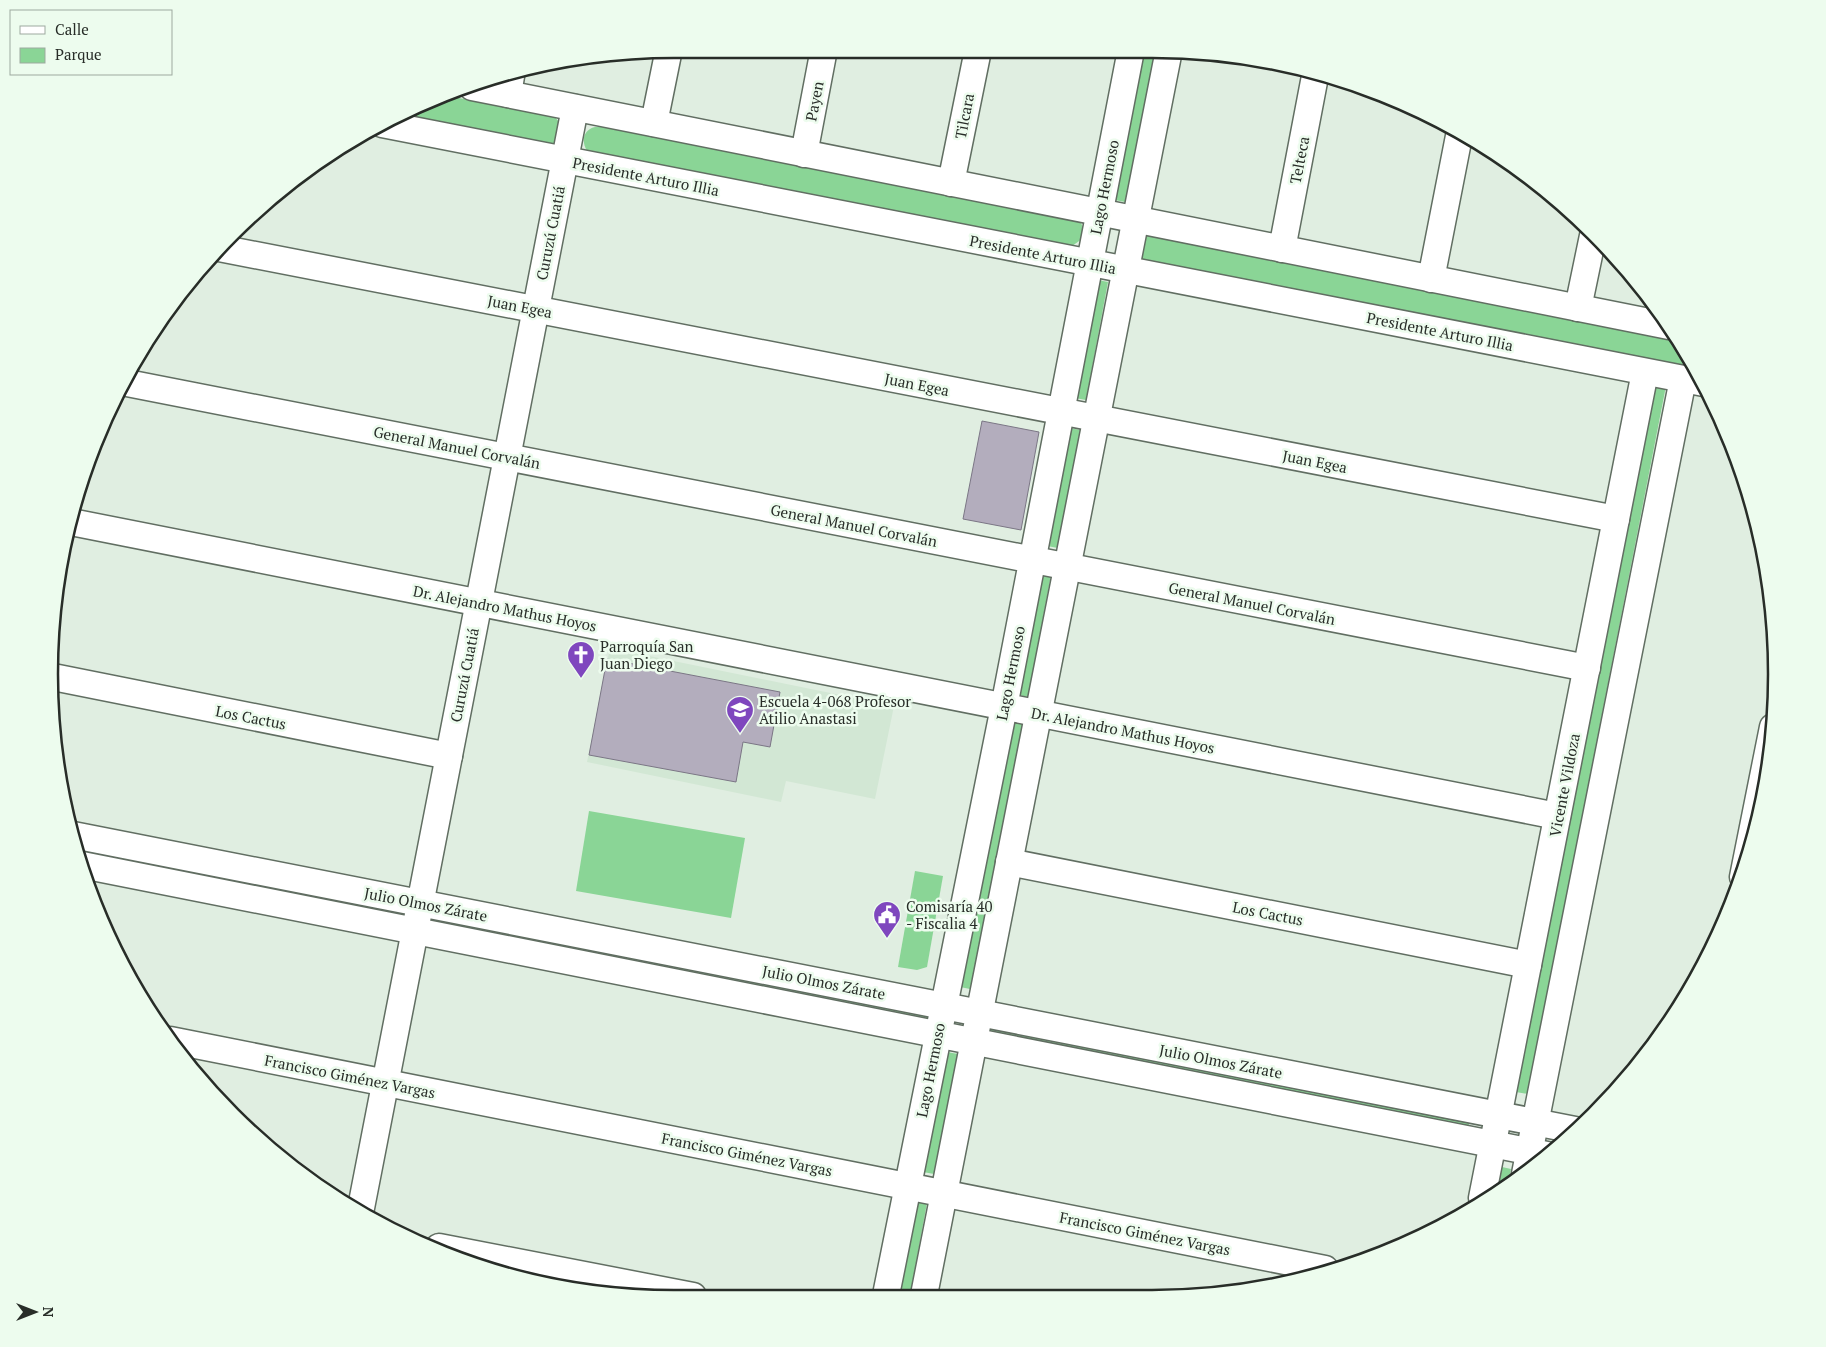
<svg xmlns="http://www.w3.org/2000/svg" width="1826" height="1347" font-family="'PT Serif',serif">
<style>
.built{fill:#d2e7d4}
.green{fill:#8ad596}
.building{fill:#b3adbd;stroke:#7b7685}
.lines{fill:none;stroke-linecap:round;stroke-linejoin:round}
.minor-casing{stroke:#616e62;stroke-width:29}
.minor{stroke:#fff;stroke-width:26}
.labels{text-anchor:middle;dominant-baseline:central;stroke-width:5;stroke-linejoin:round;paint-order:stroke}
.street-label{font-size:15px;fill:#282d28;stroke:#edfcee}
.poi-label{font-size:15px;fill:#282d28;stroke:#edfcee;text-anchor:start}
.rim{fill:none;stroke:#282d28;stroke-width:2.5}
</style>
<rect width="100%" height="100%" fill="#e0eee1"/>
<path class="built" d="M 610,648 L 894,706 L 875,799 L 786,781 L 781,802 L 587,762 Z"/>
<g class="green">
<path d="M 1144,50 L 1155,50 L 1125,202 L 1115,200 Z"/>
<path d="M 449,96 L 555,117 L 559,122 L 556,142 L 554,145 L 399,117 Z"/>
<path d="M 595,127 L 606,127 L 1076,218 C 1084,225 1084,229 1082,239 L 1072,246 L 587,151 C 581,141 583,130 595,127 Z"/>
<path d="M 1154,233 L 1675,337 L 1697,372 L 1144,261 L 1140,256 L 1138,247 L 1146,235 Z"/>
<path d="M 1098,280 L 1108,282 L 1086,400 L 1075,398 Z"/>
<path d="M 1654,384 L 1666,386 L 1528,1094 L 1516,1092 Z"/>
<path d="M 1070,428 L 1080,430 L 1058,548 L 1047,546 Z"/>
<path d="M 1042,574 L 1051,575 L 1028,697 L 1019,695 Z"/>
<path d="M 1013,721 L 1023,723 L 970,989 L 960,987 Z"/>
<path d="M 589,811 L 745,838 L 731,918 L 576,891 Z"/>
<path d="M 75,843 L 403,913 L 402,915 L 79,856 Z"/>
<path d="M 915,871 L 943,876 L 927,967 L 917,970 L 898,967 Z"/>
<path d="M 431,918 L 928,1012 L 930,1020 L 432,924 Z"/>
<path d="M 988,1026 L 1471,1117 L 1468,1128 L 989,1035 Z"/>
<path d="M 947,1052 L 958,1054 L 934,1174 L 923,1172 Z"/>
<path d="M 1502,1167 L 1511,1169 L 1508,1183 L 1497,1190 Z"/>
<path d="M 917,1201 L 927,1203 L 910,1295 L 898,1295 Z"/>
</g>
<g class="building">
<path d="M 982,421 L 1039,432 L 1021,530 L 963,519 Z"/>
<path d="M 607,659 L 780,692 L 770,747 L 743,742 L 736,782 L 589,755 Z"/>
</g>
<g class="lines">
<defs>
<g id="minor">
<path d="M 472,87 L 1669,326"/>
<path d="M 508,94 L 512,70"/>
<path d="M 654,123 L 669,49"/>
<path d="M 382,124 L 1704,383"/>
<path d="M 804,154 L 824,49"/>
<path d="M 951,183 L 978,50"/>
<path d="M 219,248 L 1616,519"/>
<path d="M 1282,249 L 1316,71"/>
<path d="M 1431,279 L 1460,131"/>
<path d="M 1578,308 L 1594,231"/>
<path d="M 122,382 L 1587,668"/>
<path d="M 71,522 L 1557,816"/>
<path d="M 53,677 L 449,756"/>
<path d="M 73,835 L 1575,1130"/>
<path d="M 1009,862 L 1528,965"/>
<path d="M 82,865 L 1547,1155"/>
<path d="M 1743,877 L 1773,727"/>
<path d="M 170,1040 L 1325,1269"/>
<path d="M 1525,1174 L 1683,379"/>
<path d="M 1482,1198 L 1645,372"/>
<path d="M 360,1213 L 575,108"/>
<path d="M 439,1247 L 693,1296"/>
<path d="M 886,1295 L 1004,707 L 1131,50"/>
<path d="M 924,1295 L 1169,50"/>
</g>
</defs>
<use href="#minor" class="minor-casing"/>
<use href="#minor" class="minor"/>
</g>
<defs>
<symbol id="church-pin" viewBox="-11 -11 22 30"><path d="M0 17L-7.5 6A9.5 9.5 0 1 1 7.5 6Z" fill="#7f47be" stroke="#edfcee"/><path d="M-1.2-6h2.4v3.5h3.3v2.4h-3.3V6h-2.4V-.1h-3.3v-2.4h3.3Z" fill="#fff"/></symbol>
<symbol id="school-pin" viewBox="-11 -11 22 30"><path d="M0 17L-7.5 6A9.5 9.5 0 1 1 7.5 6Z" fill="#7f47be" stroke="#edfcee"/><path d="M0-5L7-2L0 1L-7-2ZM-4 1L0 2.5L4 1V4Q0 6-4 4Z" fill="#fff"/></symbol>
<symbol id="civic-pin" viewBox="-11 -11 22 30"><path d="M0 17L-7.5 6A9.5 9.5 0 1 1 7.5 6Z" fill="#7f47be" stroke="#edfcee"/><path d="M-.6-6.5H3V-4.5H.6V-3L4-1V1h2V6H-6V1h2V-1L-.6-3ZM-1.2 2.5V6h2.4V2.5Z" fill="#fff"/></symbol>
</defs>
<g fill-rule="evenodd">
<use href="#church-pin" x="565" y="639" width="32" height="43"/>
<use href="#school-pin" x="724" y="694" width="32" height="43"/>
<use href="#civic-pin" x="871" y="899" width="32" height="43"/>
</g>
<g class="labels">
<g class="street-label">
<text transform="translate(814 101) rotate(-79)">Payen</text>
<text transform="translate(964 116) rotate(-79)">Tilcara</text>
<text transform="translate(1299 160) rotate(-79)">Telteca</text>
<text transform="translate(646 176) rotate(11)">Presidente Arturo Illia</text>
<text transform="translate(1104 187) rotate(-79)">Lago Hermoso</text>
<text transform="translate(550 233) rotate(-79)">Curuzú Cuatiá</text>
<text transform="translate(1043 254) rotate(11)">Presidente Arturo Illia</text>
<text transform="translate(520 306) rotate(11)">Juan Egea</text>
<text transform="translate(1440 331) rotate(11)">Presidente Arturo Illia</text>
<text transform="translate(917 384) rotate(11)">Juan Egea</text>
<text transform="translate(457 447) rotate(11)">General Manuel Corvalán</text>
<text transform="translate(1315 461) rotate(11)">Juan Egea</text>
<text transform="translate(854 525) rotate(11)">General Manuel Corvalán</text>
<text transform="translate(1252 603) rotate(11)">General Manuel Corvalán</text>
<text transform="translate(505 608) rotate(11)">Dr. Alejandro Mathus Hoyos</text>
<text transform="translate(1010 673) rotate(-79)">Lago Hermoso</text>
<text transform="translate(464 675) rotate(-79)">Curuzú Cuatiá</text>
<text transform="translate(251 717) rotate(11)">Los Cactus</text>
<text transform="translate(1123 730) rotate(11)">Dr. Alejandro Mathus Hoyos</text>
<text transform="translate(1564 785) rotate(-79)">Vicente Vildoza</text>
<text transform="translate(426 904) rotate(11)">Julio Olmos Zárate</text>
<text transform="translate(1268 913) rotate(11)">Los Cactus</text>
<text transform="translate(824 982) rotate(11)">Julio Olmos Zárate</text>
<text transform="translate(1221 1061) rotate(11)">Julio Olmos Zárate</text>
<text transform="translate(930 1070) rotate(-79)">Lago Hermoso</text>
<text transform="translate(350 1076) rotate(11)">Francisco Giménez Vargas</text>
<text transform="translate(747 1154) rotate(11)">Francisco Giménez Vargas</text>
<text transform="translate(1145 1233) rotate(11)">Francisco Giménez Vargas</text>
</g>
<g class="poi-label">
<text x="600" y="646">Parroquía San<tspan x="600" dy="17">Juan Diego</tspan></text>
<text x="759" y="701">Escuela 4-068 Profesor<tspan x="759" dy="17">Atilio Anastasi</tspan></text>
<text x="906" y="906">Comisaría 40<tspan x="906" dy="17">- Fiscalia 4</tspan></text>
</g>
</g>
<path d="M0 0H1826V1347H0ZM674 58H1152A616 616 0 0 1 1768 674V674A616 616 0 0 1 1152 1290H674A616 616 0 0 1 58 674V674A616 616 0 0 1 674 58Z" fill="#edfcee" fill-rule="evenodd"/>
<path class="rim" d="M674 58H1152A616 616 0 0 1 1768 674V674A616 616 0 0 1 1152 1290H674A616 616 0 0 1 58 674V674A616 616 0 0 1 674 58Z"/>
<rect x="10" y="10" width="162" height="65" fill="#edfcee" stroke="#9ea99f"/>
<rect x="20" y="26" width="25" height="8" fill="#ffffff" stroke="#9ea99f"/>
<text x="55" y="35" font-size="15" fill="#282d28">Calle</text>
<rect x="20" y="48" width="25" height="15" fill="#8ad596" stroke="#9ea99f"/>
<text x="55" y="60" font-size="15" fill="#282d28">Parque</text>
<g transform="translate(35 1312) rotate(90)" stroke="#edfcee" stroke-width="4" paint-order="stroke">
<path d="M0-4L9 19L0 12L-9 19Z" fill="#282d28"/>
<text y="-8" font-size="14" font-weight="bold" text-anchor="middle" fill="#282d28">N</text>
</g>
</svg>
